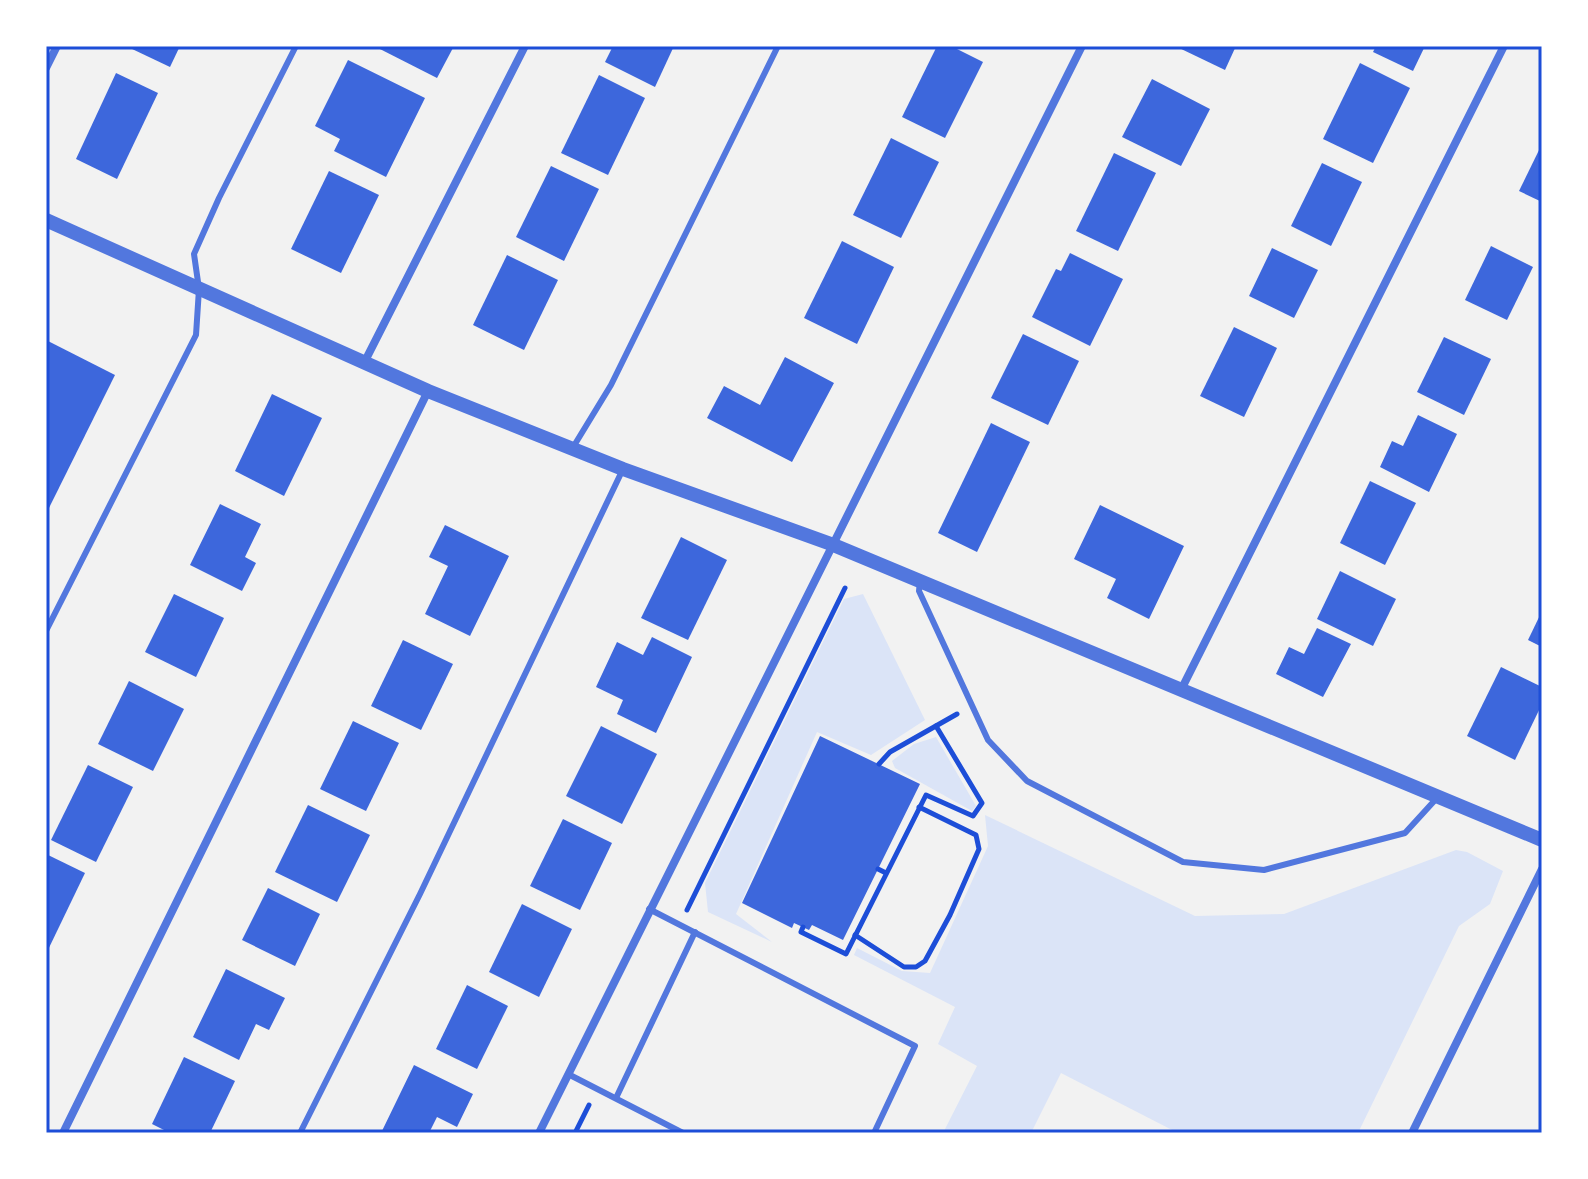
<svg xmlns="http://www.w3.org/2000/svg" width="1588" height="1179" font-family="'Open Sans',sans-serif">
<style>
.green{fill:#dbe4f7}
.building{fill:#3d67dc}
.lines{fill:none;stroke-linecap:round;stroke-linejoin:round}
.path{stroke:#1d4ed8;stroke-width:5}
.service{stroke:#5277de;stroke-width:6}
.minor{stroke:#5277de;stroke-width:8}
.tertiary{stroke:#5277de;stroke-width:14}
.neatline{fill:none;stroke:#1d4ed8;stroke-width:3}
</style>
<rect width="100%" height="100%" fill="#f2f2f2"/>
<g class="green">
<path d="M 863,594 L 925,720 L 871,755 L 817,732 L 736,914 L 772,942 L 708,912 L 705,883 L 844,599 Z"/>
<path d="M 936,737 L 976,806 L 972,811 L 895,768 L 892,761 L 914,744 Z"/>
<path d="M 985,815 L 1195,916 L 1284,914 L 1456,850 L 1467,852 L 1503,871 L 1490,904 L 1459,926 L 1358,1133 L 1178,1133 L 1061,1073 L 1031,1133 L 943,1133 L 977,1066 L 938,1044 L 955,1007 L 854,955 L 857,948 L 902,971 L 930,973 L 988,846 Z"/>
</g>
<g class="building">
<path d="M 132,46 L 180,46 L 170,67 L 130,48 Z"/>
<path d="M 374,46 L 454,46 L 437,78 Z"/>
<path d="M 613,46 L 674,46 L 655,87 L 605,62 Z"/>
<path d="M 937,46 L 951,46 L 983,62 L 945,138 L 902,117 Z"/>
<path d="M 1175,46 L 1236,46 L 1225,70 Z"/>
<path d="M 1376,46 L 1425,46 L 1413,71 L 1373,52 Z"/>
<path d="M 348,60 L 425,98 L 386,177 L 334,151 L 340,139 L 315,126 Z"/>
<path d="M 1360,63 L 1410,88 L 1373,163 L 1323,139 Z"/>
<path d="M 116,73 L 158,93 L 117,179 L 76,159 Z"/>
<path d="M 599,75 L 645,98 L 608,175 L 561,153 Z"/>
<path d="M 1152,79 L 1210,109 L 1181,166 L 1122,137 Z"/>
<path d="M 891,138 L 939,162 L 901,238 L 853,215 Z"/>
<path d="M 1542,144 L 1542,202 L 1519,191 Z"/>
<path d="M 1114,153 L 1156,173 L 1118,251 L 1076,231 Z"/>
<path d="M 1322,163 L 1362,182 L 1331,246 L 1291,226 Z"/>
<path d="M 551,166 L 599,189 L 564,261 L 516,237 Z"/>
<path d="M 329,171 L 379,195 L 341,273 L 291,249 Z"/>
<path d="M 842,241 L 894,267 L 857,344 L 804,318 Z"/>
<path d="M 1491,246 L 1533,267 L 1507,320 L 1465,300 Z"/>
<path d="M 1272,248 L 1318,270 L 1294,318 L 1249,296 Z"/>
<path d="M 1070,253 L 1123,279 L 1090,346 L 1032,317 L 1056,269 L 1061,271 Z"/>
<path d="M 507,255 L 558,280 L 524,350 L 473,325 Z"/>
<path d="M 1234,327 L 1277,348 L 1244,417 L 1200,396 Z"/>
<path d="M 1023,334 L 1079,361 L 1048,425 L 991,398 Z"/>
<path d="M 1444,337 L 1491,359 L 1464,415 L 1417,392 Z"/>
<path d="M 46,340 L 115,375 L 46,514 Z"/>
<path d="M 785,357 L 834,383 L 792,462 L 707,418 L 724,386 L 760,405 Z"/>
<path d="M 272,394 L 322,418 L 284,496 L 235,471 Z"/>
<path d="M 1418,415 L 1457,434 L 1429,492 L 1380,467 L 1392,441 L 1403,446 Z"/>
<path d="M 991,423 L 1030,442 L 977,552 L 938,533 Z"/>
<path d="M 1370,481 L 1416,503 L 1385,565 L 1340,543 Z"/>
<path d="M 220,504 L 261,524 L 245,557 L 256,563 L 242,591 L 190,565 Z"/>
<path d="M 1100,505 L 1184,546 L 1149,619 L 1107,598 L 1116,579 L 1074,559 Z"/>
<path d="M 445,525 L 509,556 L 470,636 L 425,614 L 448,566 L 429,557 Z"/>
<path d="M 681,537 L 727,560 L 688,640 L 641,618 Z"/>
<path d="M 1340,571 L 1396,599 L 1373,646 L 1317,619 Z"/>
<path d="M 174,594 L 224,618 L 196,677 L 145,652 Z"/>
<path d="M 1542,611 L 1542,647 L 1528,640 Z"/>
<path d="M 1317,628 L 1351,644 L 1323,697 L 1276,674 L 1289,647 L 1304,654 Z"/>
<path d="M 652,637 L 692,657 L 656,733 L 617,714 L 623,700 L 596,687 L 617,642 L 643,655 Z"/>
<path d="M 403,640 L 453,664 L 421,730 L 371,706 Z"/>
<path d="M 1501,667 L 1542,687 L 1542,704 L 1515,760 L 1467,736 Z"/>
<path d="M 129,681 L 184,709 L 153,771 L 98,744 Z"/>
<path d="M 353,721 L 399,743 L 366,811 L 320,789 Z"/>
<path d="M 601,726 L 657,754 L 622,824 L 566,796 Z"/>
<path d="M 820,736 L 920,784 L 843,940 L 812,925 L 809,930 L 794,923 L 792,928 L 742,903 Z"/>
<path d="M 88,765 L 133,787 L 96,862 L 51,840 Z"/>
<path d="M 308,805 L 370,835 L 337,902 L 275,872 Z"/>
<path d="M 563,819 L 612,843 L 580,910 L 530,886 Z"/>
<path d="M 46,854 L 85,873 L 46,954 Z"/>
<path d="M 268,888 L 320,914 L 295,966 L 242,940 Z"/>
<path d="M 522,904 L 572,929 L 539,997 L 489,972 Z"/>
<path d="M 226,969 L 285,998 L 269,1030 L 256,1024 L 239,1060 L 193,1037 Z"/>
<path d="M 467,985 L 508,1006 L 477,1069 L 436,1049 Z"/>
<path d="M 184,1057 L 235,1081 L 210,1133 L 170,1133 L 152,1124 Z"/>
<path d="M 414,1065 L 473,1094 L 457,1127 L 437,1117 L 429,1133 L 381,1133 Z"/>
</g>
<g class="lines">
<g class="path">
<path d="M 879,764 L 890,752 L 957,714"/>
<path d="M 878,869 L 886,873"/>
<path d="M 687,910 L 845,588"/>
<path d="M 803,927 L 801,932 L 846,954 L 926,795 L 973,816 L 982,803 L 936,726"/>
<path d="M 855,935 L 904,967 L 916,967 L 925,961 L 950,915 L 979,849 L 976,835 L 919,807"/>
<path d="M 575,1133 L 589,1105"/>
</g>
<g class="service">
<path d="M 572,449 L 611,385 L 778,46"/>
<path d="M 920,581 L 919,591 L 988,740 L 1027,781 L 1183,862 L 1264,870 L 1405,833 L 1436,799"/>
<path d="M 46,631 L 196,335 L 199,289 L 194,254 L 219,198 L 296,46"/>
<path d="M 649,909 L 915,1046 L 874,1133"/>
<path d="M 568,1074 L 683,1133"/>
<path d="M 616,1098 L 695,932"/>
<path d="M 300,1133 L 420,894 L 623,469"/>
</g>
<g class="minor">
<path d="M 46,68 L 57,46"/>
<path d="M 364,363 L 525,46"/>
<path d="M 1181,690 L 1504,46"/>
<path d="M 63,1133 L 428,391"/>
<path d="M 539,1133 L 1082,46"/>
<path d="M 1412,1133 L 1542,869"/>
</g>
<path class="tertiary" d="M 46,220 L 428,391 L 623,469 L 831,544 L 1542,840"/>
</g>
<rect width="1588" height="1179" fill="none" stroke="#ffffff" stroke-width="96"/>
<rect x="48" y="48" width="1492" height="1083" class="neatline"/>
</svg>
